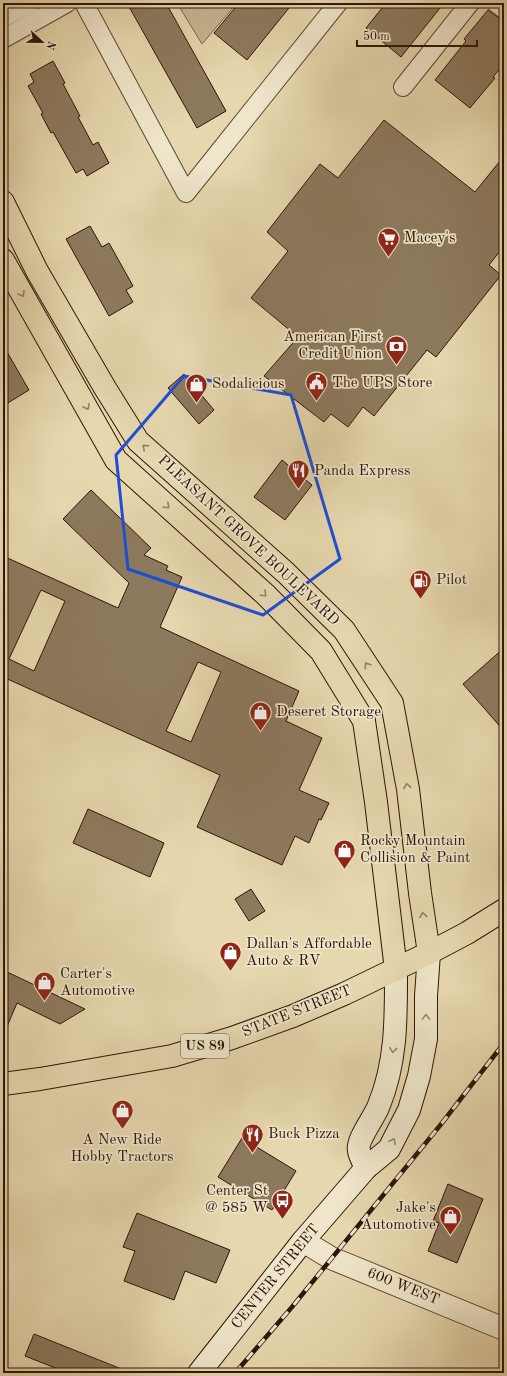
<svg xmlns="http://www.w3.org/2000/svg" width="507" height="1376" font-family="'Old Standard TT',serif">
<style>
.green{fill:#c7b692;stroke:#7a664d}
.building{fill:#8d7a5e;stroke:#2d1508;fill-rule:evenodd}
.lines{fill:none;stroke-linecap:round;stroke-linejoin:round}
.minor-casing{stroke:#5b4632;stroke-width:20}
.tertiary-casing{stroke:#5b4632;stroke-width:24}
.secondary-casing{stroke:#2d1508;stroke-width:24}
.primary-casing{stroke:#2d1508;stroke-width:24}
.minor{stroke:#efe5ca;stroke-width:18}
.tertiary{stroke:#efe5ca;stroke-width:22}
.secondary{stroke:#efe5ca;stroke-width:22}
.primary{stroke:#e6d7ae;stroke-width:22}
.rail-casing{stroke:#2d1508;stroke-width:4.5}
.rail{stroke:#efe5ca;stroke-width:3;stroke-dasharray:9;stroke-linecap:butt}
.oneway{stroke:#938063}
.oneway2{stroke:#988773}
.marked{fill:none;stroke:#1d4ed8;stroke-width:3;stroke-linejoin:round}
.labels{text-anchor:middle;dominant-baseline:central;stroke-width:3.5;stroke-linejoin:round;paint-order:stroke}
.shield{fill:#efe5ca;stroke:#675342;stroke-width:1}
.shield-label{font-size:14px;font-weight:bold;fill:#2d1508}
.poi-label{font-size:15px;fill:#2d1508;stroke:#efe5ca;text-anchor:start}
.street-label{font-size:15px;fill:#2d1508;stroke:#efe5ca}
</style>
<rect width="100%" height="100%" fill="#e6d7ae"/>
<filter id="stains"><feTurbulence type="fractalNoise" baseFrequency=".005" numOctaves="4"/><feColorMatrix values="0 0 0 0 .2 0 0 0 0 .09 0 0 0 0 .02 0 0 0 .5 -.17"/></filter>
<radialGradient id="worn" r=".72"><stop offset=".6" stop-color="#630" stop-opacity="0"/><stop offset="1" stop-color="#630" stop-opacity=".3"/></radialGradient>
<path class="green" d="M 177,3 L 237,3 L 202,44 Z"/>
<g class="building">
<path d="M 127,3 L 166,3 L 226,111 L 197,128 Z"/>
<path d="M 239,3 L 293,3 L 247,60 L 214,33 Z"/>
<path d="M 386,3 L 444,3 L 401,57 L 366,28 Z"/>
<path d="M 488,10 L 504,22 L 504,64 L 493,77 L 495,78 L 470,108 L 435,80 L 466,41 L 464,39 Z"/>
<path d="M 53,61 L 65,83 L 63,84 L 80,116 L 78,117 L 93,145 L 98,142 L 109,163 L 87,176 L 83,169 L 76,173 L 53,132 L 51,133 L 41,114 L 43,113 L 28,86 L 34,82 L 30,74 Z"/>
<path d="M 384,120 L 475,192 L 504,156 L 504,246 L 489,265 L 501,275 L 436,357 L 427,350 L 374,416 L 363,407 L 348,427 L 331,414 L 324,422 L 264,376 L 298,337 L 251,298 L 288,251 L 267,232 L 320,164 L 338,178 Z"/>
<path d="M 90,226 L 102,247 L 109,243 L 133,286 L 126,290 L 133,302 L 109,316 L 66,239 Z"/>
<path d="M 3,345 L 29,390 L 3,406 Z"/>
<path d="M 184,374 L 214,410 L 199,424 L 168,388 Z"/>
<path d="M 282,460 L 312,485 L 285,520 L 254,497 Z"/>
<path d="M 91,490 L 151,548 L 144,555 L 168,566 L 166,570 L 182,577 L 160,627 L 299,691 L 286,721 L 322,738 L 299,790 L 329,803 L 321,820 L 319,819 L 309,843 L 295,836 L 282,865 L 197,827 L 220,775 L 3,677 L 3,556 L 118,608 L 129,583 L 63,519 ZM 41,590 L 65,601 L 34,671 L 9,659 ZM 198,662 L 221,672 L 191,742 L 166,731 Z"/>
<path d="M 504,648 L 504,731 L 463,684 Z"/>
<path d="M 88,809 L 164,843 L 150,877 L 73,843 Z"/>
<path d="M 251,889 L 265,911 L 249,921 L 235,899 Z"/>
<path d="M 3,970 L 85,1009 L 60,1024 L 17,1003 L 3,1036 Z"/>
<path d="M 242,1138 L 296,1171 L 272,1210 L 218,1177 Z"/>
<path d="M 448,1184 L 483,1199 L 457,1263 L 428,1251 L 439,1223 L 433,1221 Z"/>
<path d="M 137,1213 L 230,1250 L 216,1283 L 185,1271 L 174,1300 L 124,1281 L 135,1251 L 123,1247 Z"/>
<path d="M 34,1334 L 129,1372 L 129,1373 L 68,1373 L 25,1356 Z"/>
</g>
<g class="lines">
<defs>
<g id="minor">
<path d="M 84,3 L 186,193 L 338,3"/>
<path d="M 496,3 L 504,9"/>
<path d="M 3,18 L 31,3"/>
<path d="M 3,39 L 67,3"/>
<path d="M 403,87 L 470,3"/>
</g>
<path id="tertiary" d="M 303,1241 L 331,1258 L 504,1329"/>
<g id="secondary">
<path d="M 366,1168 C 364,1163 360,1157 359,1151 C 356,1140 375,1117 379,1105 C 397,1061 396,1016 396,970"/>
<path d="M 199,1373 L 303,1241 L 354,1182 L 366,1168 L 389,1149 L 409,1110 L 419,1076 L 426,1039 L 426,996 L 429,953"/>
</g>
<g id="primary">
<path d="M 3,202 L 37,271 L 105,388 L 138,441 L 286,573 L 344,630 L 392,703 L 408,789 L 420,893 L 429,953"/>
<path d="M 3,260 L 116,460 L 266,595 L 321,651 L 364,721 L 376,802 L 396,970"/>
<path d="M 3,1084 L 40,1079 L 172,1056 L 232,1038 L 293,1016 L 344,994 L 429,953 L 467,933 L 504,910"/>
</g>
</defs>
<use href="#minor" class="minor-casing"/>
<use href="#tertiary" class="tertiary-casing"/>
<use href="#secondary" class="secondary-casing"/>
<use href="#primary" class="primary-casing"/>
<use href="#minor" class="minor"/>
<use href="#tertiary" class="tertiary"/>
<use href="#secondary" class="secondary"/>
<use href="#primary" class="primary"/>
<defs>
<path id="rail" d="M 235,1373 L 292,1307 L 442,1123 L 504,1043"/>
</defs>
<use href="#rail" class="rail-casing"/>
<use href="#rail" class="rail"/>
</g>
<defs><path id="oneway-chevron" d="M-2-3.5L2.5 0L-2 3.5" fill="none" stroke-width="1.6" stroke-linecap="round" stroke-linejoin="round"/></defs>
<g class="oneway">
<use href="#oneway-chevron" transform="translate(22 294) rotate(60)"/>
<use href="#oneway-chevron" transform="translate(87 407) rotate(61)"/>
<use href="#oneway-chevron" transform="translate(145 447) rotate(-138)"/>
<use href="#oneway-chevron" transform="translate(167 506) rotate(42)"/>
<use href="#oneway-chevron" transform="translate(264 594) rotate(43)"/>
<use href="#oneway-chevron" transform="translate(367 665) rotate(-123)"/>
<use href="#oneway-chevron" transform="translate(407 786) rotate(-99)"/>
<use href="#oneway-chevron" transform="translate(423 915) rotate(-99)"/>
</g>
<g class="oneway2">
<use href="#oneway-chevron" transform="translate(426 1017) rotate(-90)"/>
<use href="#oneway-chevron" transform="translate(393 1050) rotate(96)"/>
<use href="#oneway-chevron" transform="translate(393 1141) rotate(-63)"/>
</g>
<path class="marked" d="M 184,376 L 291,395 L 340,559 L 263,615 L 128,569 L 116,455 Z"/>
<defs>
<symbol id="supermarket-pin" viewBox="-11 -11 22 30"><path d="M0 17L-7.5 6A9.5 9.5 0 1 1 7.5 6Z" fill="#8f2418" stroke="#efe5ca"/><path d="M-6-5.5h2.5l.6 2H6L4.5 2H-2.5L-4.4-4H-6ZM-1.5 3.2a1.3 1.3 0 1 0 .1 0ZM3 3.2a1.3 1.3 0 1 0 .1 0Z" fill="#fff"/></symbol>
<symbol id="bank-pin" viewBox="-11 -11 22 30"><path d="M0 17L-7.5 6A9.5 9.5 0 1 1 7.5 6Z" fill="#8f2418" stroke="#efe5ca"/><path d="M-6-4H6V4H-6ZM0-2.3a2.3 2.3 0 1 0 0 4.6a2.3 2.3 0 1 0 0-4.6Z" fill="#fff"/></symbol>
<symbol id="civic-pin" viewBox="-11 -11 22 30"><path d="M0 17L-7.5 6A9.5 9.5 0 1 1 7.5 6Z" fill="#8f2418" stroke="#efe5ca"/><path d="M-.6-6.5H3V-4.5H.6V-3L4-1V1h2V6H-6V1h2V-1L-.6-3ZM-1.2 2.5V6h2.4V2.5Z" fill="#fff"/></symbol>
<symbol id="shop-pin" viewBox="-11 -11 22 30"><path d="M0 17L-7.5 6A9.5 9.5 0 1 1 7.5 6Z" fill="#8f2418" stroke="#efe5ca"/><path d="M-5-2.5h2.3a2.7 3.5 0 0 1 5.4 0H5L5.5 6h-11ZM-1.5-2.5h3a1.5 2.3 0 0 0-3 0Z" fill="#fff"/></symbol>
<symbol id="restaurant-pin" viewBox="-11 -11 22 30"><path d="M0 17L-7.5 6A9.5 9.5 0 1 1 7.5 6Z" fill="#8f2418" stroke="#efe5ca"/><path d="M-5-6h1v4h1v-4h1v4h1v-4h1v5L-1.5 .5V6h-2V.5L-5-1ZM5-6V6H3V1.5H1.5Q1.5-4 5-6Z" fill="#fff"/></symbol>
<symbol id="fuel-pin" viewBox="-11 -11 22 30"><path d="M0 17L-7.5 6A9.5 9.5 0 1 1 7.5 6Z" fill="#8f2418" stroke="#efe5ca"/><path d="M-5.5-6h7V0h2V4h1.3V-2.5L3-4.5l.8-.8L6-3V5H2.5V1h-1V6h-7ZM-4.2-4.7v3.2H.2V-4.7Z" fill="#fff"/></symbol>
<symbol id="bus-pin" viewBox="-11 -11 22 30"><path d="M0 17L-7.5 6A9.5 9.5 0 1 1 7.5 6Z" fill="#8f2418" stroke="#efe5ca"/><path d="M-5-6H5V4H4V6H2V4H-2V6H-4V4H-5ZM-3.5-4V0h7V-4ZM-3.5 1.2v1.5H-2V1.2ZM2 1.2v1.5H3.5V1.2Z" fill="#fff"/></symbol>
</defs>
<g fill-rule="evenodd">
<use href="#supermarket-pin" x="376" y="226" width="25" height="34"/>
<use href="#bank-pin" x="384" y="334" width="25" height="34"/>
<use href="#civic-pin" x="304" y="370" width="25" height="34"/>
<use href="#shop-pin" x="184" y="372" width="25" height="34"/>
<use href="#restaurant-pin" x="286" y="458" width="25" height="34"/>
<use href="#fuel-pin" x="408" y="568" width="25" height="34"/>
<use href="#shop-pin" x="248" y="700" width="25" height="34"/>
<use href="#shop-pin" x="332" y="838" width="25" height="34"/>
<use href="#shop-pin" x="218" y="940" width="25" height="34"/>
<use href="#shop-pin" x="32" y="970" width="25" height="34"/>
<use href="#shop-pin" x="110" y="1098" width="25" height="34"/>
<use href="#restaurant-pin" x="240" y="1122" width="25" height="34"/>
<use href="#bus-pin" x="270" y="1188" width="25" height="34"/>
<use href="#shop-pin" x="438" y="1204" width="25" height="34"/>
</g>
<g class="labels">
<rect class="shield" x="181" y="1034" width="48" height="24" rx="3"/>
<g class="shield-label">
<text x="205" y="1046">US 89</text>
</g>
<g class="poi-label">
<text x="404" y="238">Macey's</text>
<text x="382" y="337" text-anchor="end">American First<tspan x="382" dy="17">Credit Union</tspan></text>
<text x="332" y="383">The UPS Store</text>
<text x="212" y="384">Sodalicious</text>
<text x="314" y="471">Panda Express</text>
<text x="436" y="580">Pilot</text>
<text x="276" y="712">Deseret Storage</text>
<text x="360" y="841">Rocky Mountain<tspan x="360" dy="17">Collision &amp; Paint</tspan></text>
<text x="246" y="944">Dallan's Affordable<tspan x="246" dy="17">Auto &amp; RV</tspan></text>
<text x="60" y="974">Carter's<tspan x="60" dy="17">Automotive</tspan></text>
<text x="268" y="1134">Buck Pizza</text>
<text x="122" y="1140" text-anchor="middle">A New Ride<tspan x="122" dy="17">Hobby Tractors</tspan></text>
<text x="268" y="1191" text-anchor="end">Center St<tspan x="268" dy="17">@ 585 W</tspan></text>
<text x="436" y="1208" text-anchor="end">Jake's<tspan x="436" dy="17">Automotive</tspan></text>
</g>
<g class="street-label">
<text transform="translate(248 541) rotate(43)">PLEASANT GROVE BOULEVARD</text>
<text transform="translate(297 1012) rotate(-22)">STATE STREET</text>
<text transform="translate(276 1277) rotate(-51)">CENTER STREET</text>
<text transform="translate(403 1287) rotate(22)">600 WEST</text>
</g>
</g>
<rect width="507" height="1376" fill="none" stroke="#e6d7ae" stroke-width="16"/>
<rect x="4" y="4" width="499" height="1368" fill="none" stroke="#2d1508" stroke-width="2"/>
<rect x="8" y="8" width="491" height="1360" fill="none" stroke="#2d1508"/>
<g transform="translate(42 42) rotate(112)" stroke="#efe5ca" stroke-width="3" paint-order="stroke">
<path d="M0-3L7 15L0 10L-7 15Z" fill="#2d1508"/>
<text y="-6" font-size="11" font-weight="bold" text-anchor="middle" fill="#2d1508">N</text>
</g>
<path d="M357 40v6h120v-6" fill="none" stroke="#2d1508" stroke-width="2"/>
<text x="363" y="40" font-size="12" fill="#2d1508" stroke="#efe5ca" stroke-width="3" paint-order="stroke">50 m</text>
<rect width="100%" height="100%" filter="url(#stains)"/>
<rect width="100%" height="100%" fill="url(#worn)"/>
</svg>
